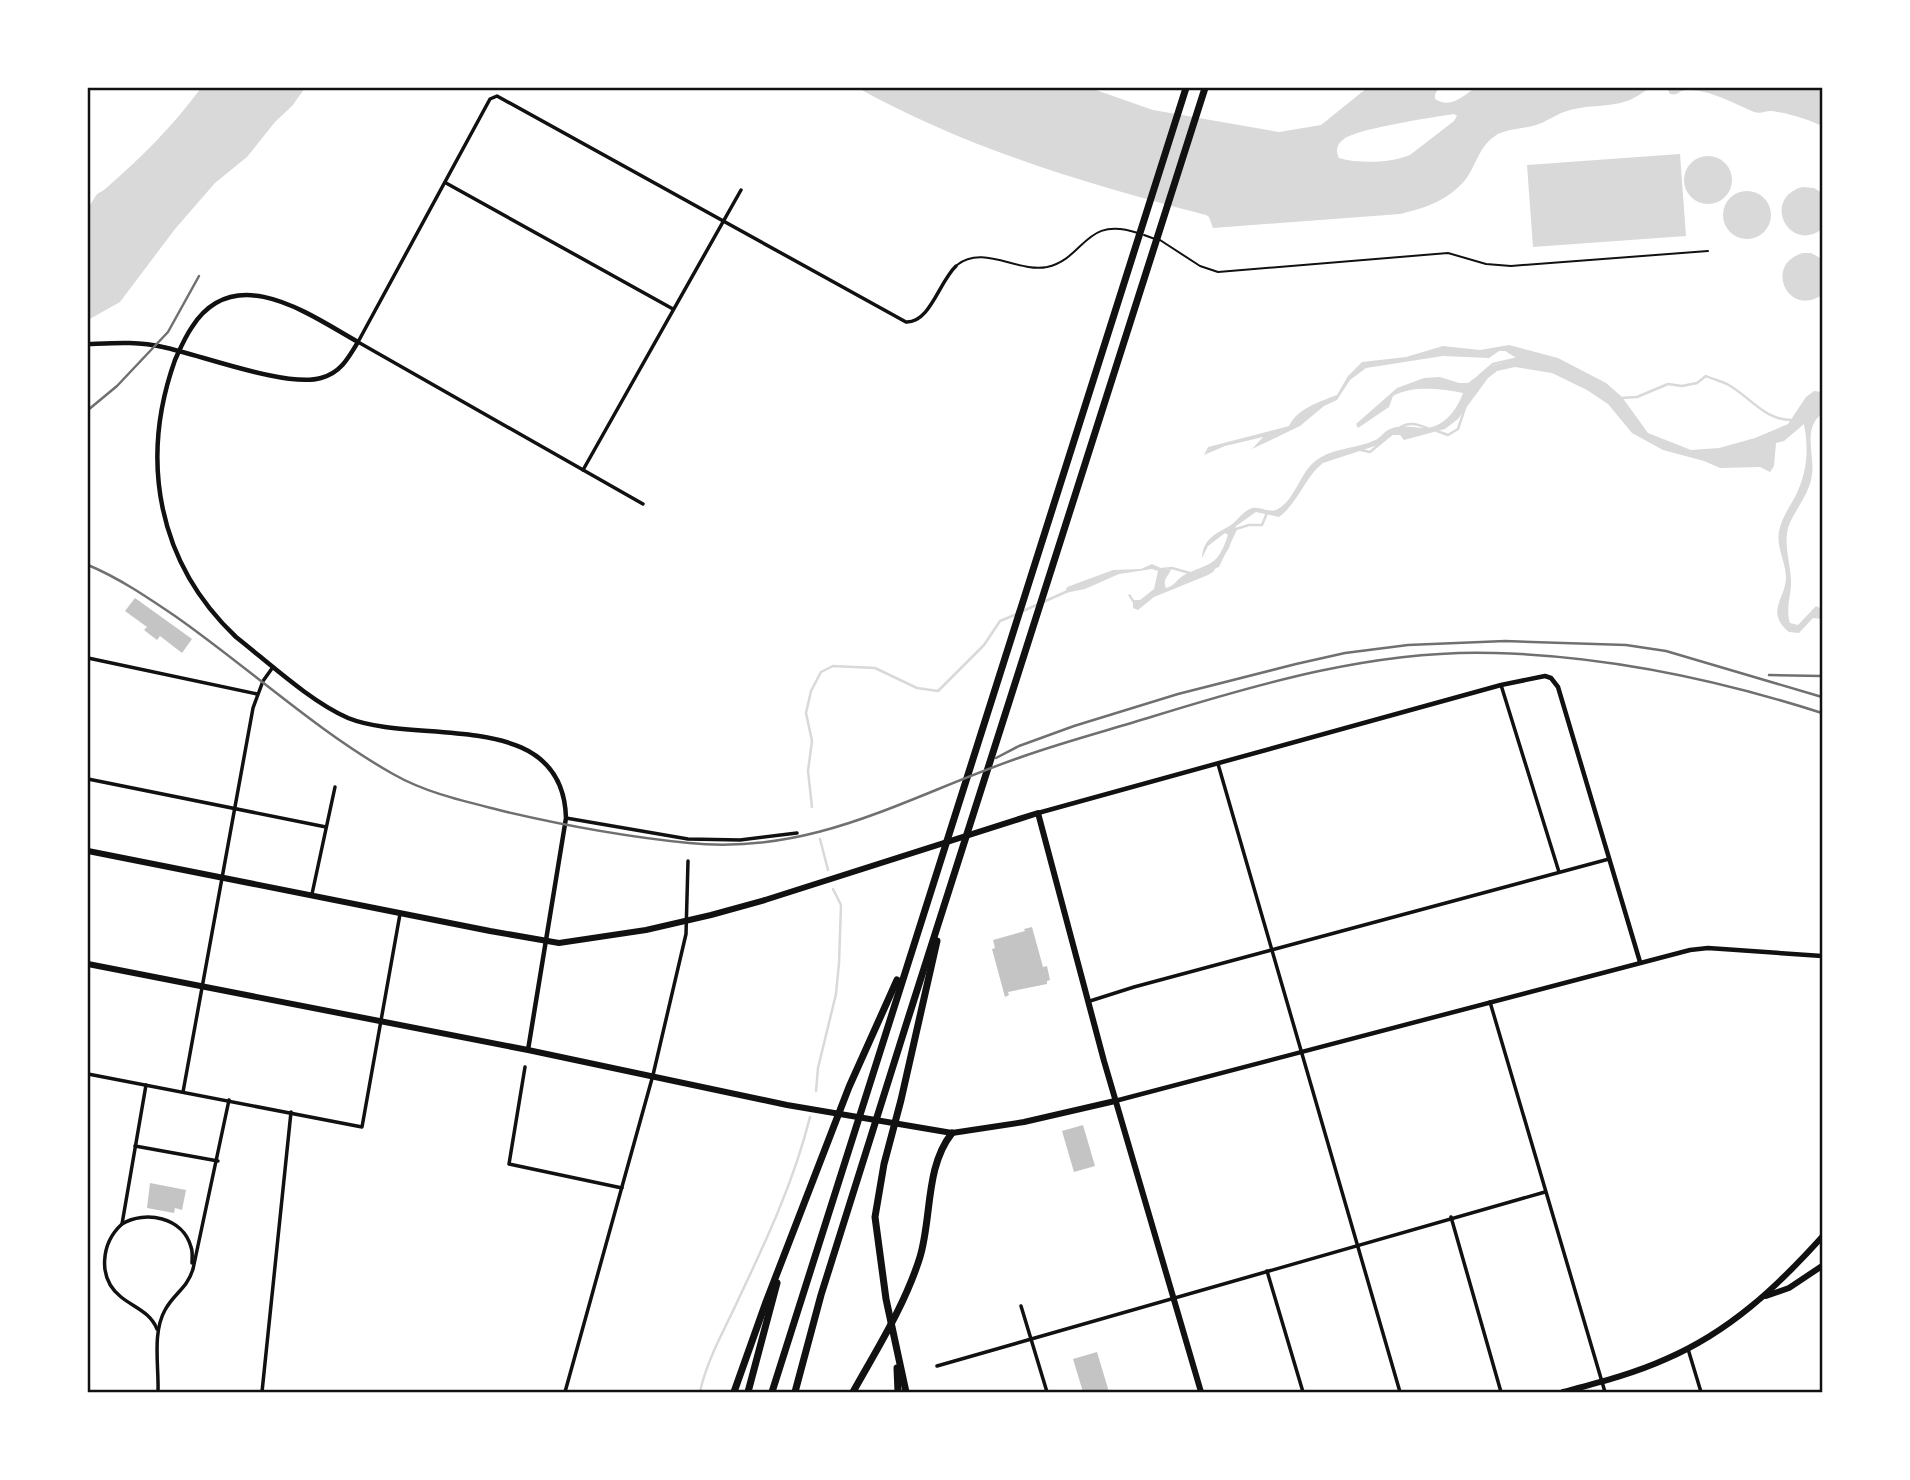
<svg xmlns="http://www.w3.org/2000/svg" width="1910" height="1480" font-family="Overpass,sans-serif">
<style>
.water{fill:#d9d9d9;fill-rule:evenodd}
.lines{fill:none;stroke-linecap:round;stroke-linejoin:round}
.stream{stroke:#d9d9d9;stroke-width:2.5}
.building{fill:#c4c4c4}
.service{stroke:#111;stroke-width:2}
.minor{stroke:#111;stroke-width:3.5}
.tertiary{stroke:#111;stroke-width:4.5}
.primary{stroke:#111;stroke-width:6}
.trunk{stroke:#111;stroke-width:6}
.motorway{stroke:#111;stroke-width:7}
.rail{stroke:#707070;stroke-width:2.5}
.neatline{fill:none;stroke:#111;stroke-width:2.5}
</style>
<rect width="100%" height="100%" fill="#fff"/>
<g class="water">
<path d="M 201,88 L 305,88 L 292,106 L 275,122 L 247,157 L 215,183 L 175,229 L 120,302 L 88,320 L 88,208 L 97,194 L 104,190 C 141,158 172,127 201,88 Z"/>
<path d="M 858,88 L 1090,88 L 1153,110 L 1279,132 L 1321,125 L 1367,88 L 1439,88 L 1435,94 L 1435,99 C 1451,109 1463,96 1475,88 L 1650,88 C 1643,92 1636,98 1627,101 C 1607,108 1585,104 1564,112 C 1555,115 1546,122 1536,125 C 1523,129 1505,129 1495,136 C 1480,146 1477,162 1468,176 C 1452,199 1426,208 1400,214 L 1213,228 L 1209,217 L 1206,215 C 1086,184 966,148 858,88 ZM 1454,114 L 1457,116 L 1454,121 L 1410,155 C 1390,163 1359,164 1339,158 C 1335,150 1337,144 1344,139 C 1356,129 1434,117 1454,114 Z"/>
<path d="M 1667,88 L 1822,88 L 1822,126 C 1807,119 1788,113 1771,111 C 1765,111 1761,114 1754,112 C 1733,103 1709,89 1686,90 C 1678,91 1678,96 1670,94 Z"/>
<path d="M 1680,154 L 1686,236 L 1533,247 L 1527,165 Z"/>
<circle cx="1708" cy="180" r="24"/>
<path d="M 1802,187 L 1814,188 L 1822,193 L 1822,229 C 1789,254 1761,199 1802,187 Z"/>
<circle cx="1747" cy="215" r="24"/>
<path d="M 1803,253 L 1811,253 L 1822,259 L 1822,295 C 1788,318 1763,264 1803,253 Z"/>
<path d="M 1509,345 L 1558,358 L 1606,383 L 1622,397 L 1648,433 L 1691,450 L 1719,448 L 1755,438 L 1788,424 L 1806,397 L 1814,391 L 1822,392 L 1822,414 C 1802,428 1815,455 1812,475 C 1809,495 1796,508 1789,525 C 1783,542 1790,562 1791,579 C 1792,594 1785,608 1790,623 L 1798,625 L 1816,606 L 1822,609 L 1822,619 L 1813,618 L 1799,633 L 1789,632 C 1765,612 1785,600 1786,578 C 1786,562 1776,548 1779,531 C 1782,518 1788,509 1795,497 C 1807,474 1809,450 1804,424 L 1784,441 L 1776,443 L 1774,466 L 1770,472 L 1760,467 L 1720,468 L 1704,461 L 1663,450 L 1632,433 L 1608,404 L 1587,390 L 1552,373 L 1515,367 L 1497,371 L 1488,378 L 1458,419 L 1445,429 L 1404,440 L 1400,435 L 1391,435 L 1381,444 L 1323,463 C 1305,477 1298,503 1279,517 L 1256,512 L 1236,526 L 1229,548 L 1213,572 L 1208,575 L 1154,597 L 1138,610 L 1133,608 L 1133,603 L 1128,595 L 1130,594 L 1134,600 L 1140,600 L 1154,589 L 1158,571 L 1152,569 L 1119,574 L 1085,589 L 1065,593 L 1067,587 L 1113,570 L 1141,569 L 1152,564 L 1165,570 L 1171,569 C 1169,576 1162,579 1166,588 C 1175,586 1177,579 1184,575 C 1210,562 1217,568 1228,535 L 1225,533 L 1208,546 L 1202,558 C 1203,538 1216,534 1231,525 C 1238,520 1243,511 1252,508 C 1261,506 1270,514 1278,509 C 1295,499 1299,476 1313,463 C 1330,448 1354,449 1373,441 C 1380,439 1383,432 1390,429 C 1400,425 1411,427 1422,428 C 1443,429 1457,410 1463,393 C 1441,389 1414,385 1393,396 L 1389,407 L 1358,428 L 1356,424 L 1397,388 L 1424,378 L 1440,377 L 1459,383 L 1468,383 L 1491,366 L 1518,359 L 1505,351 L 1499,351 L 1489,358 L 1443,356 L 1366,368 L 1350,380 L 1337,400 L 1324,406 L 1300,426 L 1252,449 L 1263,437 L 1225,446 L 1204,455 L 1208,447 L 1289,426 C 1298,408 1319,402 1337,395 L 1348,376 L 1362,362 L 1406,357 L 1443,346 L 1480,350 Z"/>
</g>
<g class="lines">
<g class="stream">
<path d="M 1479,376 L 1493,364 L 1519,358"/>
<path d="M 1621,398 L 1637,397 L 1668,384 L 1682,386 L 1697,383 L 1706,376 C 1712,379 1721,381 1727,384 C 1751,397 1765,422 1795,420"/>
<path d="M 1398,429 C 1408,421 1417,424 1427,428"/>
<path d="M 1437,431 L 1448,435 L 1458,429 L 1465,408"/>
<path d="M 1361,450 L 1370,452 L 1393,433"/>
<path d="M 1212,568 L 1218,566 L 1236,529 L 1249,525 L 1262,525 L 1267,513"/>
<path d="M 1162,569 L 1172,568 L 1193,574"/>
<path d="M 1023,611 L 1068,591"/>
<path d="M 812,807 L 808,771 L 812,741 L 806,713 L 811,691 L 821,672 L 833,666 L 875,668 L 917,688 L 938,691 L 984,645 L 1000,621 L 1017,614"/>
<path d="M 820,839 L 828,870"/>
<path d="M 816,1091 L 818,1068 L 836,994 L 839,963 L 841,905 L 833,889"/>
<path d="M 700,1392 C 707,1359 725,1329 739,1298 C 767,1239 794,1181 810,1117"/>
</g>
</g>
<g class="building">
<path d="M 135,598 L 192,639 L 182,653 L 160,636 L 157,640 L 144,630 L 147,627 L 125,611 Z"/>
<path d="M 1032,927 L 1043,967 L 1047,966 L 1050,980 L 1047,981 L 1047,984 L 1008,992 L 1009,995 L 1005,997 L 992,949 L 995,948 L 993,940 L 1025,931 L 1024,929 Z"/>
<path d="M 1083,1125 L 1095,1166 L 1074,1172 L 1062,1131 Z"/>
<path d="M 150,1183 L 186,1190 L 182,1210 L 175,1208 L 174,1213 L 147,1208 Z"/>
<path d="M 1097,1352 L 1109,1392 L 1083,1392 L 1073,1359 Z"/>
</g>
<g class="lines">
<g class="service">
<path d="M 1144,235 L 1155,239"/>
<path d="M 1160,240 L 1200,266 L 1218,272 L 1448,253 L 1486,264 L 1511,266 L 1708,251"/>
<path d="M 957,265 C 983,244 1018,273 1047,267 C 1086,258 1084,215 1138,233"/>
</g>
<g class="minor">
<path d="M 446,183 L 673,309"/>
<path d="M 583,470 L 741,190"/>
<path d="M 643,504 L 358,342 L 490,99 L 497,96 L 906,322 C 930,323 939,282 956,266"/>
<path d="M 88,658 L 257,694"/>
<path d="M 1501,685 L 1559,872"/>
<path d="M 1218,764 L 1400,1392"/>
<path d="M 88,779 L 326,827"/>
<path d="M 566,818 L 688,839 L 740,840 L 797,833"/>
<path d="M 312,894 L 335,787"/>
<path d="M 1090,1001 L 1134,987 L 1609,859"/>
<path d="M 1490,1002 L 1605,1392"/>
<path d="M 525,1067 L 509,1164 L 622,1188"/>
<path d="M 88,1074 L 362,1127 L 400,914"/>
<path d="M 146,1085 L 122,1224 C 101,1243 97,1278 121,1297 C 135,1308 150,1312 157,1329"/>
<path d="M 183,1092 L 253,708 L 263,681 L 273,667"/>
<path d="M 135,1146 L 218,1161"/>
<path d="M 1451,1217 L 1501,1392"/>
<path d="M 122,1224 C 145,1210 183,1217 191,1247 C 193,1252 192,1258 192,1263"/>
<path d="M 1267,1271 L 1303,1392"/>
<path d="M 1021,1306 L 1047,1392"/>
<path d="M 1688,1349 L 1701,1392"/>
<path d="M 937,1366 L 1545,1192"/>
<path d="M 158,1392 C 159,1367 152,1333 165,1310 C 174,1293 187,1289 193,1269 L 229,1100"/>
<path d="M 262,1392 L 291,1112"/>
<path d="M 565,1392 L 653,1075 L 686,934 L 688,861"/>
</g>
<g class="tertiary">
<path d="M 88,344 C 113,343 138,341 163,347 C 201,355 287,388 321,378 C 340,373 348,359 358,342 C 310,315 235,260 192,327 C 185,337 180,349 175,360 C 139,461 158,563 236,637 C 269,663 311,702 348,718 C 417,746 563,706 566,818 L 528,1050"/>
<path d="M 1038,813 L 1501,685 L 1545,676 L 1551,678 L 1558,687 L 1640,962"/>
<path d="M 1115,1101 L 1690,950 L 1708,948 L 1822,956"/>
</g>
<g class="primary">
<path d="M 88,851 L 490,931 L 559,943 L 646,930 L 711,915 L 765,900 L 1038,813 L 1104,1061 L 1201,1392"/>
<path d="M 88,964 L 528,1050 L 787,1105 L 952,1133 L 1024,1122 L 1115,1101"/>
</g>
<g class="trunk">
<path d="M 1766,1296 L 1789,1288 L 1822,1266"/>
<path d="M 1563,1392 C 1597,1383 1633,1374 1666,1359 C 1729,1332 1777,1287 1822,1237"/>
</g>
<g class="motorway">
<path d="M 897,1368 L 898,1392"/>
<path d="M 734,1392 L 766,1302 L 849,1087 L 897,980"/>
<path d="M 748,1392 L 777,1283"/>
<path d="M 772,1392 L 1186,88"/>
<path d="M 795,1392 L 821,1295 L 906,1025 L 1205,88"/>
<path d="M 853,1392 C 877,1349 905,1305 920,1257 C 932,1217 925,1167 952,1133"/>
<path d="M 906,1392 L 886,1299 L 875,1217 L 884,1164 L 901,1100 L 937,941"/>
</g>
<g class="rail">
<path d="M 88,410 L 117,386 L 168,332 L 199,276"/>
<path d="M 88,565 C 119,578 147,597 175,616 C 248,667 315,730 393,774 C 428,794 468,802 507,812 C 567,826 628,837 689,843 C 817,856 911,794 1027,755 C 1067,741 1109,730 1151,717 C 1261,683 1378,649 1495,653 C 1608,656 1716,679 1822,713"/>
<path d="M 1769,675 L 1822,676"/>
<path d="M 996,758 L 1019,746 L 1074,726 L 1178,694 L 1296,664 L 1345,653 L 1408,645 L 1505,641 L 1626,645 L 1666,651 L 1822,697"/>
</g>
</g>
<rect width="1910" height="1480" fill="none" stroke="#ffffff" stroke-width="178"/>
<rect x="89" y="89" width="1732" height="1302" class="neatline"/>
</svg>
